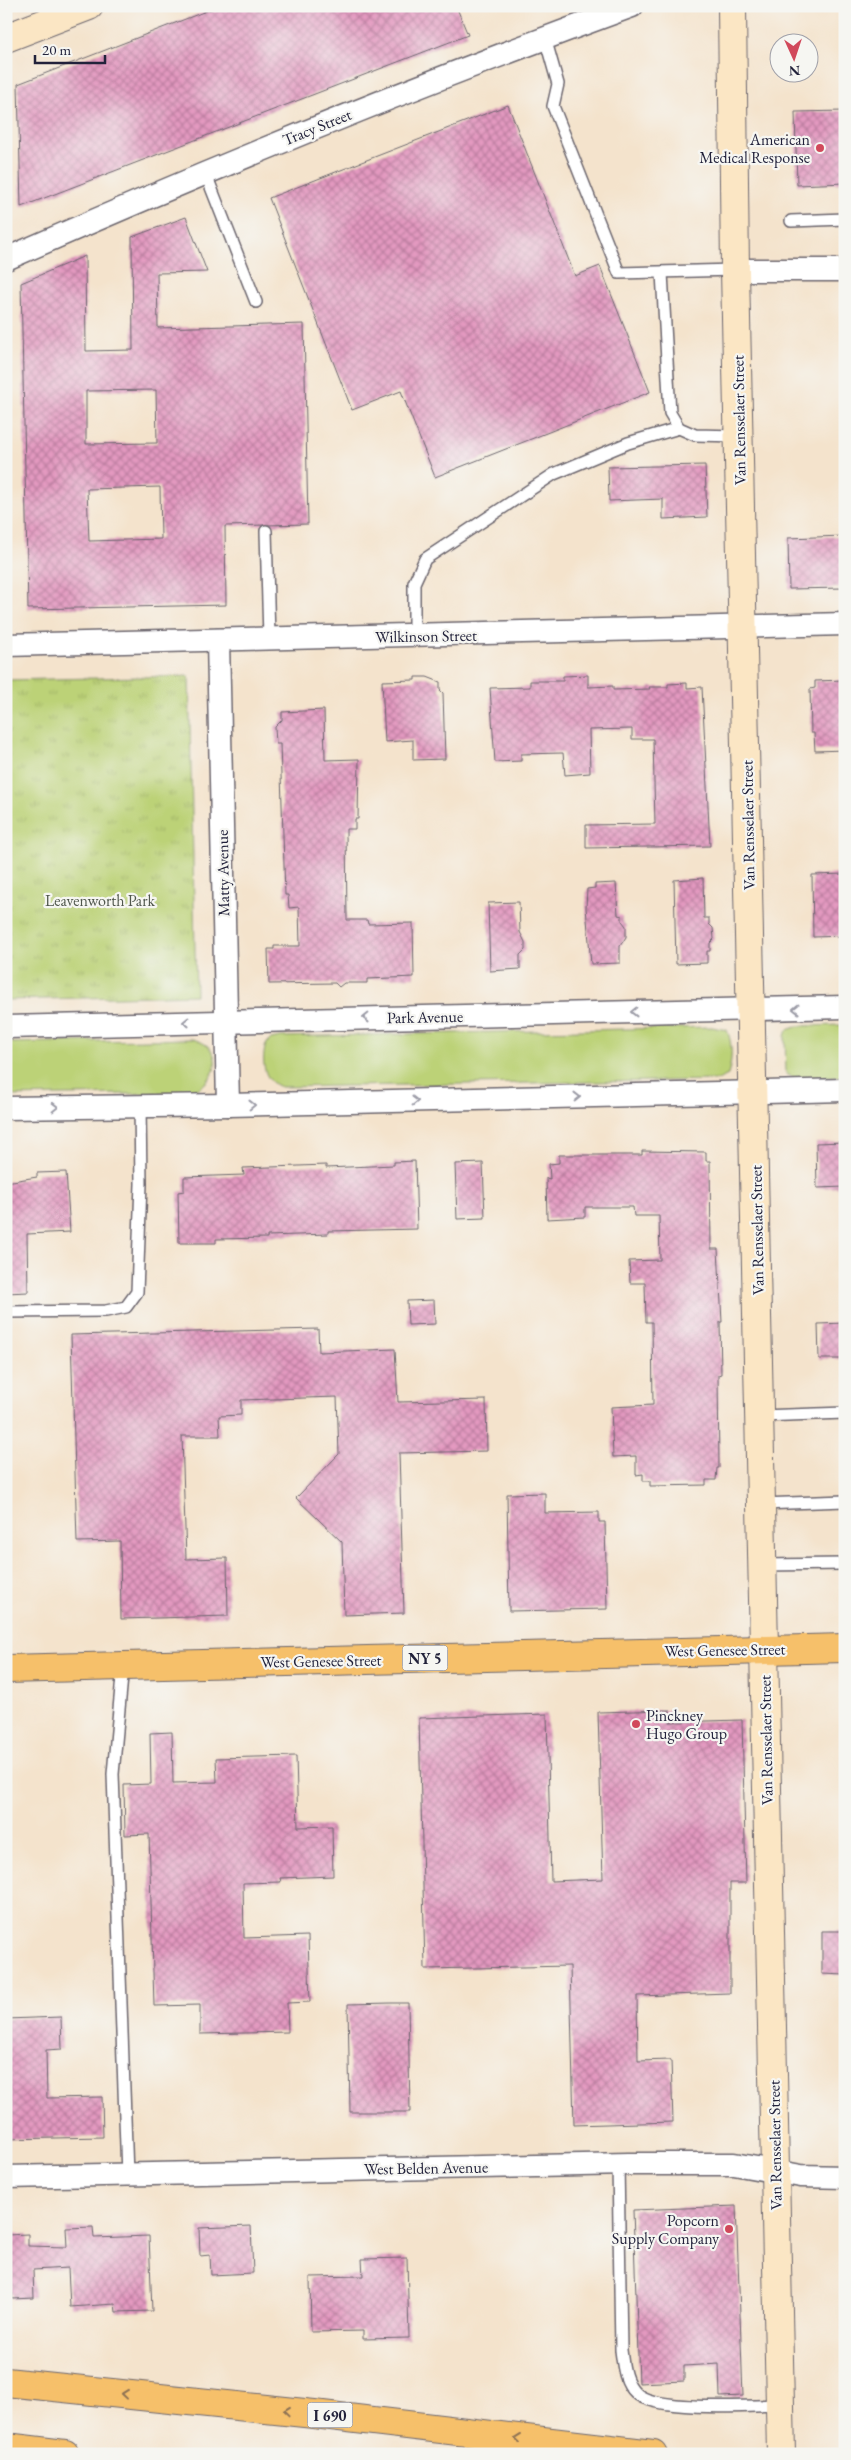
<svg xmlns="http://www.w3.org/2000/svg" width="851" height="2460" font-family="'EB Garamond',serif">
<style>
.green{fill:#bcd277;stroke:#6f7a59}
.park{fill:url(#park-tufts);stroke:#6f7a59}
.building{fill:url(#building-cross-hatch);fill-rule:evenodd}
.lines{fill:none;stroke-linecap:round;stroke-linejoin:round}
.lane-casing{stroke:#6c666e;stroke-width:14}
.street-casing{stroke:#6c666e;stroke-width:25}
.secondary-casing{stroke:#6c666e;stroke-width:30}
.primary-casing{stroke:#6c666e;stroke-width:30}
.highway-casing{stroke:#6c666e;stroke-width:30}
.lane{stroke:#fff;stroke-width:11}
.street{stroke:#fff;stroke-width:22}
.secondary{stroke:#fbe6c4;stroke-width:28}
.primary{stroke:#f6c06b;stroke-width:28}
.highway{stroke:#f6c06b;stroke-width:28}
.oneway{stroke:#9c9ca7}
.oneway2{stroke:#8c7153}
.poi-dot{fill:#d1495b;stroke:#f6f6f2;stroke-width:2}
.labels{text-anchor:middle;dominant-baseline:central;stroke-width:4.5;stroke-linejoin:round;paint-order:stroke}
.shield{fill:#f6f6f2;stroke:#626272;stroke-width:1}
.shield-label{font-size:15px;font-weight:bold;fill:#22223b}
.street-label{font-size:16px;fill:#22223b;stroke:#f6f6f2}
.poi-label{font-size:16px;fill:#22223b;stroke:#f6f6f2;text-anchor:end}
.park-label{font-size:16px;fill:#50574d;stroke:#f6f6f2}
</style>
<defs>
<pattern id="park-tufts" width="24" height="20" patternUnits="userSpaceOnUse" patternTransform="scale(1.25)"><rect width="24" height="20" fill="#bcd277"/><path d="M3 7l-1-3M5 7V3M7 7l1-3M15 17l-1-3M17 17v-4M19 17l1-3" fill="none" stroke="#a1b468"/></pattern>
<pattern id="building-cross-hatch" width="8" height="8" patternUnits="userSpaceOnUse" patternTransform="scale(1.25)"><rect width="8" height="8" fill="#e399c0"/><path d="M0 0l8 8M0 8l8-8" fill="none" stroke="#b87c9d"/></pattern>
</defs>
<rect width="100%" height="100%" fill="#f6f6f2"/>
<filter id="ink" filterUnits="userSpaceOnUse"><feTurbulence type="fractalNoise" baseFrequency=".02" numOctaves="2"/><feDisplacementMap in="SourceGraphic" scale="10" xChannelSelector="R" yChannelSelector="G"/><feConvolveMatrix kernelMatrix="1 2 1 2 8 2 1 2 1" color-interpolation-filters="sRGB"/></filter>
<filter id="wash" filterUnits="userSpaceOnUse"><feTurbulence type="fractalNoise" baseFrequency=".0096" numOctaves="4" result="noise"/><feDisplacementMap in="SourceGraphic" scale="20" xChannelSelector="R" yChannelSelector="G"/><feGaussianBlur stdDeviation="1.12" result="paint"/><feColorMatrix in="noise" values="0 0 0 0 0 0 0 0 0 0 0 0 0 0 0 0 0 1.4 0 .05"/><feComposite in="paint" operator="in"/></filter>
<g filter="url(#wash)">
<rect width="100%" height="100%" fill="#f4e3cc"/>
<g class="green">
<path d="M 845,1025 L 845,1077 L 795,1078 L 786,1074 L 785,1036 L 787,1030 L 799,1026 Z"/>
<path d="M 712,1027 L 727,1030 C 733,1044 732,1061 728,1075 L 718,1080 L 281,1087 C 263,1082 261,1060 266,1044 L 271,1039 L 280,1037 Z"/>
<path d="M 192,1039 C 229,1047 218,1086 186,1093 L 6,1096 L 6,1043 Z"/>
</g>
<path class="park" d="M 189,676 L 196,995 L 6,1000 L 6,680 Z"/>
<g id="blocks">
<g class="building">
<path d="M 219,6 L 456,6 L 468,35 L 21,207 L 18,84 Z"/>
<path d="M 508,105 L 575,276 L 600,266 L 650,392 L 435,477 L 401,391 L 352,410 L 269,198 Z"/>
<path d="M 845,111 L 845,183 L 797,185 L 795,112 Z"/>
<path d="M 186,217 L 207,272 L 157,273 L 158,328 L 304,324 L 308,524 L 225,526 L 226,605 L 28,609 L 21,283 L 85,256 L 86,351 L 133,350 L 132,237 ZM 156,390 L 157,443 L 86,444 L 86,391 ZM 160,487 L 161,539 L 89,541 L 87,489 Z"/>
<path d="M 705,465 L 707,517 L 663,519 L 663,499 L 609,501 L 608,467 Z"/>
<path d="M 843,536 L 844,588 L 789,589 L 788,538 Z"/>
<path d="M 588,675 L 588,687 L 613,686 L 613,690 L 650,689 L 649,687 L 668,687 L 668,684 L 687,683 L 687,688 L 702,687 L 710,846 L 586,848 L 586,825 L 655,824 L 653,739 L 632,739 L 632,729 L 589,730 L 590,773 L 565,775 L 563,753 L 521,754 L 521,761 L 495,762 L 490,688 L 530,687 L 530,681 L 563,681 L 563,676 Z"/>
<path d="M 415,677 L 427,677 L 440,682 L 440,690 L 443,693 L 445,759 L 413,760 L 413,740 L 385,742 L 382,681 L 415,680 Z"/>
<path d="M 844,680 L 845,750 L 815,751 L 814,733 L 811,733 L 810,689 L 815,688 L 815,681 Z"/>
<path d="M 324,710 L 325,760 L 359,759 L 358,819 L 355,819 L 355,829 L 346,829 L 347,920 L 367,920 L 368,924 L 413,923 L 414,977 L 367,979 L 367,983 L 344,983 L 339,987 L 335,983 L 269,984 L 268,949 L 274,949 L 274,946 L 300,946 L 299,907 L 289,908 L 288,895 L 285,895 L 280,744 L 276,744 L 275,727 L 282,720 L 282,712 Z"/>
<path d="M 845,874 L 845,936 L 813,937 L 812,875 Z"/>
<path d="M 703,878 L 704,918 L 709,918 L 709,924 L 713,928 L 714,939 L 710,943 L 710,951 L 707,951 L 707,963 L 676,964 L 674,880 Z"/>
<path d="M 616,883 L 618,915 L 622,916 L 622,921 L 626,926 L 626,937 L 620,946 L 620,963 L 591,964 L 586,908 L 587,889 L 595,888 L 595,884 Z"/>
<path d="M 519,902 L 520,932 L 525,942 L 525,950 L 520,955 L 520,969 L 490,971 L 488,903 Z"/>
<path d="M 845,1142 L 845,1187 L 817,1188 L 816,1143 Z"/>
<path d="M 642,1151 L 706,1152 L 706,1161 L 710,1161 L 711,1249 L 718,1249 L 722,1322 L 720,1322 L 721,1374 L 718,1375 L 719,1468 L 717,1468 L 716,1480 L 706,1480 L 706,1485 L 650,1486 L 650,1481 L 643,1481 L 643,1474 L 636,1475 L 636,1456 L 613,1457 L 611,1407 L 653,1405 L 652,1322 L 646,1322 L 645,1283 L 630,1283 L 629,1261 L 660,1260 L 659,1216 L 634,1216 L 633,1207 L 585,1207 L 585,1217 L 547,1219 L 546,1178 L 550,1179 L 549,1164 L 559,1163 L 559,1155 L 642,1155 Z"/>
<path d="M 415,1161 L 417,1229 L 328,1231 L 328,1234 L 267,1236 L 267,1238 L 216,1239 L 216,1243 L 179,1243 L 178,1192 L 184,1191 L 184,1177 L 244,1175 L 243,1168 L 326,1165 L 326,1168 L 394,1165 L 394,1162 Z"/>
<path d="M 483,1163 L 485,1218 L 457,1219 L 455,1164 Z"/>
<path d="M 66,1172 L 70,1232 L 27,1234 L 28,1292 L 6,1293 L 6,1182 L 37,1177 L 37,1173 Z"/>
<path d="M 434,1300 L 435,1324 L 408,1325 L 407,1301 Z"/>
<path d="M 845,1323 L 845,1359 L 819,1359 L 818,1324 Z"/>
<path d="M 318,1329 L 319,1352 L 395,1349 L 398,1402 L 486,1400 L 487,1451 L 399,1453 L 404,1613 L 344,1615 L 342,1542 L 296,1498 L 339,1454 L 337,1397 L 241,1400 L 241,1415 L 219,1416 L 220,1436 L 182,1436 L 186,1559 L 227,1558 L 228,1616 L 121,1619 L 120,1541 L 77,1542 L 71,1335 Z"/>
<path d="M 545,1493 L 545,1513 L 599,1512 L 599,1522 L 605,1522 L 607,1609 L 509,1611 L 507,1494 Z"/>
<path d="M 670,1710 L 670,1722 L 742,1720 L 746,1883 L 730,1883 L 730,1993 L 637,1996 L 638,2061 L 671,2060 L 673,2122 L 574,2125 L 570,1966 L 425,1969 L 419,1718 L 547,1714 L 551,1881 L 603,1879 L 598,1712 Z"/>
<path d="M 172,1732 L 173,1783 L 217,1782 L 216,1758 L 296,1756 L 298,1827 L 332,1826 L 333,1876 L 280,1878 L 281,1882 L 243,1883 L 244,1938 L 308,1936 L 310,2002 L 287,2003 L 288,2032 L 200,2034 L 200,2005 L 154,2006 L 149,1834 L 125,1835 L 124,1785 L 151,1784 L 150,1733 Z"/>
<path d="M 822,1931 L 845,1931 L 845,1975 L 822,1974 Z"/>
<path d="M 391,2003 L 408,2003 L 410,2112 L 350,2112 L 348,2004 Z"/>
<path d="M 61,2017 L 62,2049 L 46,2050 L 47,2098 L 102,2097 L 103,2137 L 6,2139 L 6,2019 Z"/>
<path d="M 736,2206 L 743,2396 L 720,2397 L 719,2364 L 684,2366 L 684,2381 L 639,2383 L 633,2210 Z"/>
<path d="M 251,2226 L 253,2273 L 211,2275 L 210,2255 L 200,2256 L 199,2228 Z"/>
<path d="M 93,2227 L 94,2238 L 149,2236 L 152,2311 L 116,2312 L 115,2304 L 70,2307 L 68,2268 L 33,2270 L 34,2298 L 12,2299 L 12,2293 L 6,2294 L 6,2235 L 28,2234 L 28,2246 L 67,2247 L 66,2228 Z"/>
<path d="M 407,2258 L 409,2338 L 363,2339 L 363,2331 L 311,2332 L 310,2277 L 363,2276 L 362,2259 Z"/>
</g>
</g>
</g>
<g filter="url(#ink)">
<use href="#blocks" fill-opacity="0" stroke="#6c666e" stroke-width="1"/>
<g class="lines">
<defs>
<g id="lane">
<path d="M 545,38 L 558,84 L 553,106 L 619,273 L 735,270"/>
<path d="M 205,172 L 256,302"/>
<path d="M 791,221 L 845,219"/>
<path d="M 662,273 L 670,413 L 679,428 L 695,435 L 738,436"/>
<path d="M 266,531 L 269,638"/>
<path d="M 414,636 L 414,583 L 425,559 L 554,474 L 628,443 L 679,428"/>
<path d="M 6,1312 L 106,1311 L 126,1307 L 137,1292 L 141,1184 L 140,1105"/>
<path d="M 760,1416 L 845,1413"/>
<path d="M 761,1504 L 845,1501"/>
<path d="M 763,1565 L 845,1564"/>
<path d="M 123,1666 L 113,1774 L 127,2175"/>
<path d="M 618,2164 L 621,2350 C 623,2365 624,2382 636,2393 C 654,2412 753,2406 780,2405"/>
</g>
<g id="street">
<path d="M 6,259 C 213,168 421,83 632,6"/>
<path d="M 735,270 L 845,270"/>
<path d="M 218,640 L 228,1105"/>
<path d="M 6,645 L 845,624"/>
<path d="M 6,1027 L 845,1007"/>
<path d="M 6,1108 L 228,1105 L 845,1090"/>
<path d="M 6,2177 L 628,2164 L 734,2164 L 801,2176 L 845,2177"/>
</g>
<g id="secondary">
<path d="M 732,6 L 735,270 L 781,2454"/>
<path d="M 6,38 L 89,6"/>
</g>
<path id="primary" d="M 6,1669 L 845,1648"/>
<g id="highway">
<path d="M 6,2382 L 314,2414 L 653,2454"/>
<path d="M 6,2447 L 65,2454"/>
</g>
</defs>
<use href="#lane" class="lane-casing"/>
<use href="#street" class="street-casing"/>
<use href="#secondary" class="secondary-casing"/>
<use href="#primary" class="primary-casing"/>
<use href="#highway" class="highway-casing"/>
<use href="#lane" class="lane"/>
<use href="#street" class="street"/>
<use href="#secondary" class="secondary"/>
<use href="#primary" class="primary"/>
<use href="#highway" class="highway"/>
</g>
<defs><path id="oneway-chevron" d="M-2-3.5L2.5 0L-2 3.5" fill="none" stroke-width="1.6" stroke-linecap="round" stroke-linejoin="round" transform="scale(1.25)"/></defs>
<g class="oneway">
<use href="#oneway-chevron" transform="translate(796 1009) rotate(179)"/>
<use href="#oneway-chevron" transform="translate(634 1012) rotate(179)"/>
<use href="#oneway-chevron" transform="translate(366 1018) rotate(179)"/>
<use href="#oneway-chevron" transform="translate(186 1022) rotate(179)"/>
<use href="#oneway-chevron" transform="translate(577 1097) rotate(-1)"/>
<use href="#oneway-chevron" transform="translate(415 1101) rotate(-1)"/>
<use href="#oneway-chevron" transform="translate(252 1105) rotate(-1)"/>
<use href="#oneway-chevron" transform="translate(55 1107) rotate(-1)"/>
</g>
<g class="oneway2">
<use href="#oneway-chevron" transform="translate(125 2394) rotate(-174)"/>
<use href="#oneway-chevron" transform="translate(287 2411) rotate(-174)"/>
<use href="#oneway-chevron" transform="translate(518 2438) rotate(-173)"/>
</g>
</g>
<g class="poi-dot">
<circle cx="820" cy="148" r="5"/>
<circle cx="636" cy="1724" r="5"/>
<circle cx="729" cy="2229" r="5"/>
</g>
<g class="labels">
<g class="shield">
<rect x="402.5" y="1645.5" width="45" height="25" rx="4"/>
<rect x="307.5" y="2402.5" width="45" height="25" rx="4"/>
</g>
<g class="shield-label">
<text x="425" y="1658">NY 5</text>
<text x="330" y="2415">I 690</text>
</g>
<g class="street-label">
<text transform="translate(317 127) rotate(-22)">Tracy Street</text>
<text transform="translate(739 420) rotate(-91)">Van Rensselaer Street</text>
<text transform="translate(426 636) rotate(-1)">Wilkinson Street</text>
<text transform="translate(748 825) rotate(-91)">Van Rensselaer Street</text>
<text transform="translate(223 873) rotate(-91)">Matty Avenue</text>
<text transform="translate(425 1017) rotate(-1)">Park Avenue</text>
<text transform="translate(757 1230) rotate(-91)">Van Rensselaer Street</text>
<text transform="translate(725 1650) rotate(-1)">West Genesee Street</text>
<text transform="translate(321 1661) rotate(-1)">West Genesee Street</text>
<text transform="translate(766 1740) rotate(-91)">Van Rensselaer Street</text>
<text transform="translate(775 2145) rotate(-91)">Van Rensselaer Street</text>
<text transform="translate(426 2168) rotate(-1)">West Belden Avenue</text>
</g>
<g class="poi-label">
<text x="810" y="139">American<tspan x="810" dy="18">Medical Response</tspan></text>
<text x="646" y="1715" text-anchor="start">Pinckney<tspan x="646" dy="18">Hugo Group</tspan></text>
<text x="719" y="2220">Popcorn<tspan x="719" dy="18">Supply Company</tspan></text>
</g>
<g class="park-label">
<text x="100" y="900">Leavenworth Park</text>
</g>
</g>
<rect width="851" height="2460" fill="none" stroke="#f6f6f2" stroke-width="25"/>
<g transform="translate(794 58) rotate(177)"><circle r="24" fill="#f6f6f2" stroke="#a1a1a9"/>
<path d="M0-4L9 19L0 12L-9 19Z" fill="#d1495b"/>
<text y="-8" font-size="14" font-weight="bold" text-anchor="middle" fill="#22223b">N</text>
</g>
<path d="M35 55v8h70v-8" fill="none" stroke="#22223b" stroke-width="2.5"/>
<text x="42" y="55" font-size="15" fill="#22223b" stroke="#f6f6f2" stroke-width="4" paint-order="stroke">20 m</text>
</svg>
